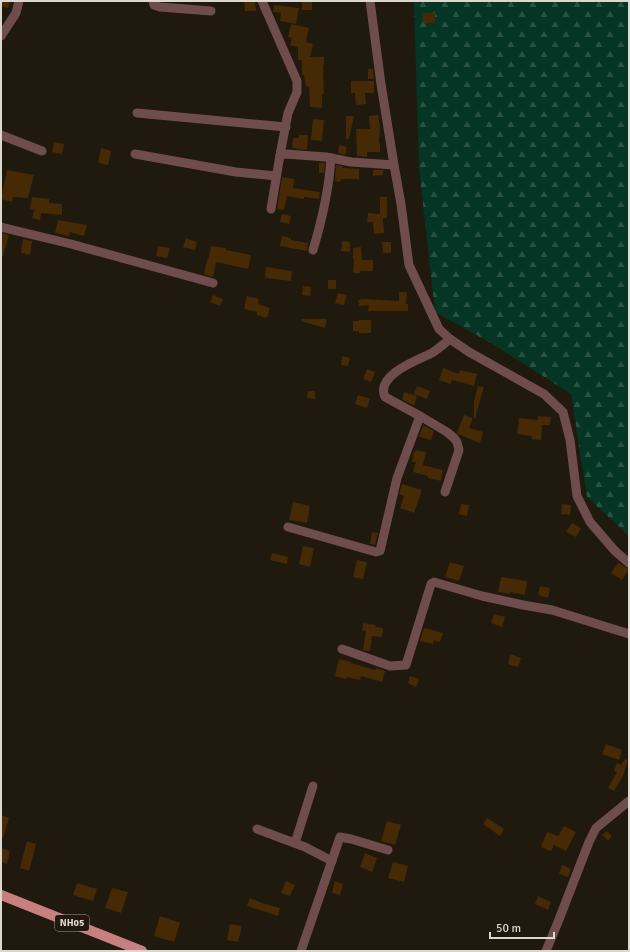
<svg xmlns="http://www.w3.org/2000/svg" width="630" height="952" font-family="Signika,sans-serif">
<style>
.forest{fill:url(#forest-firs)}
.building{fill:#462905}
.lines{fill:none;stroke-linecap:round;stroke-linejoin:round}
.minor{stroke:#704d4d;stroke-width:9}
.primary{stroke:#c87f80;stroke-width:10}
.labels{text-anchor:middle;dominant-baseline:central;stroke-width:4;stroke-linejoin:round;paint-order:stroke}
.shield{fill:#20190e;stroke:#a49e95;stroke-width:1}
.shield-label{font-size:10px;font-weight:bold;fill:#dcd7cf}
</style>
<defs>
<pattern id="forest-firs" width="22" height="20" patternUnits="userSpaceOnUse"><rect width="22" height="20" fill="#053524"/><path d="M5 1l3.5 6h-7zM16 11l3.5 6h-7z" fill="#295243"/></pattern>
</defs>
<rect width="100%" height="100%" fill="#20190e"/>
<path class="forest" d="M 414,1 L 629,1 L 629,536 L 587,497 L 571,394 L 496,346 L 435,312 L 419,168 Z"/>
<g class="building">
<path d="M 1,1 L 10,1 L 8,8 L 1,6 Z"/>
<path d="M 244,1 L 255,1 L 256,11 L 245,11 Z"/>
<rect x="302" y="1" width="10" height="9"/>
<path d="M 274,5 L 299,8 L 296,24 L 280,21 L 281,13 L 273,12 Z"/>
<rect x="423" y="13" width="12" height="10"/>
<path d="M 291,24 L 309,28 L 306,42 L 313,44 L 310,57 L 324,57 L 324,65 L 323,65 L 324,94 L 322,94 L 322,108 L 310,107 L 309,86 L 306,87 L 304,75 L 302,75 L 302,60 L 298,60 L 298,47 L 290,45 L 292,38 L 288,37 Z"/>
<path d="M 368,69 L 373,69 L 374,79 L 368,79 Z"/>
<path d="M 351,81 L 374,81 L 374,93 L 365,93 L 366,104 L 356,105 L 355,93 L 351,93 Z"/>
<path d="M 378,115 L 380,127 L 379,143 L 380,143 L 380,152 L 367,152 L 367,157 L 357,156 L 356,129 L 370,129 L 369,116 Z"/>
<path d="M 346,116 L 354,116 L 349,139 L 346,139 Z"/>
<path d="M 313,119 L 324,120 L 322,141 L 311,140 Z"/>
<path d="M 299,135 L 308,135 L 307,150 L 292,148 L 293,138 L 299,138 Z"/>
<path d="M 54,142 L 64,144 L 62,154 L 52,152 Z"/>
<path d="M 339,145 L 347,147 L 345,155 L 338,153 Z"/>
<path d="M 101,148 L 111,151 L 108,165 L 98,163 Z"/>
<path d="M 319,163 L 325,163 L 324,173 L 319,173 Z"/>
<path d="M 336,165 L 343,166 L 343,168 L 359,169 L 359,179 L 341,179 L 340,182 L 335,181 Z"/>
<path d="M 7,170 L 34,175 L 28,198 L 13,197 L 12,202 L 1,199 Z"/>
<path d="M 373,170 L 383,170 L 383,175 L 373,176 Z"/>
<path d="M 282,177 L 294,179 L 293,188 L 320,192 L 319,199 L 304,197 L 304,199 L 287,196 L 284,210 L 277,209 Z"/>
<path d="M 32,197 L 49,199 L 49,203 L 62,204 L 62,215 L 41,213 L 40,220 L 32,218 L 34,210 L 30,209 Z"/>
<path d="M 380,197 L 387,197 L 387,218 L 383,218 L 384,233 L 374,234 L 373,222 L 367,222 L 368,213 L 380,214 Z"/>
<path d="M 282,214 L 291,216 L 289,224 L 280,222 Z"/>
<path d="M 58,220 L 87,225 L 84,236 L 70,232 L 69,236 L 55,233 Z"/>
<path d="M 1,233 L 9,235 L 3,256 L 1,256 Z"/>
<path d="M 282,236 L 291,238 L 291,240 L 308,243 L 307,251 L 280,246 Z"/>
<path d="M 186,238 L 197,242 L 195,250 L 183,247 Z"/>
<path d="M 23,239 L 32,241 L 30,255 L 21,253 Z"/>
<path d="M 342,241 L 350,242 L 350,252 L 341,251 Z"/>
<path d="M 382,242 L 391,242 L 391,253 L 383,253 Z"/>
<path d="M 158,246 L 170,248 L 167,258 L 156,256 Z"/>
<path d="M 211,246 L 226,248 L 226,250 L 251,255 L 248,269 L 216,262 L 213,277 L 204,274 L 207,260 L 208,260 Z"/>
<path d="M 361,247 L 362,260 L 373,260 L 373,271 L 360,271 L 360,273 L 353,273 L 354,259 L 353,259 L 353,248 Z"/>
<path d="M 266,267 L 292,271 L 291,281 L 265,278 Z"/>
<rect x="328" y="280" width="8" height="9"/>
<path d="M 303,286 L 311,287 L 310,296 L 302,295 Z"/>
<path d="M 399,292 L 407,292 L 406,304 L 408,304 L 408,311 L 368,311 L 369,305 L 359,306 L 358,300 L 364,299 L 399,301 Z"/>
<path d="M 338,293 L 347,295 L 344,305 L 335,303 Z"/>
<path d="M 213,295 L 223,299 L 220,306 L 210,302 Z"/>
<path d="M 247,296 L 259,299 L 258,304 L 270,308 L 267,318 L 257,315 L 257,312 L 244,309 Z"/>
<path d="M 302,319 L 327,319 L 325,328 L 301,321 Z"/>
<path d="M 359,320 L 371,320 L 371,333 L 359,333 L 359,331 L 353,331 L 353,321 L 359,321 Z"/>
<path d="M 342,356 L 350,358 L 348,366 L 341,365 Z"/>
<path d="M 443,368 L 459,374 L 460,370 L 477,374 L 474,386 L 452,380 L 450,384 L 439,380 Z"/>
<path d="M 367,369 L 375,372 L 371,382 L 363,379 Z"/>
<path d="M 417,386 L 430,391 L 427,399 L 414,394 Z"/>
<path d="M 478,386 L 484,387 L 475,418 L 474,418 L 474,401 Z"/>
<path d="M 308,391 L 315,391 L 315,399 L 307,398 Z"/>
<path d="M 404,392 L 417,396 L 414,406 L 402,399 Z"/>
<path d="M 358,395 L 370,399 L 367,408 L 355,404 Z"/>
<path d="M 464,415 L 472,418 L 472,421 L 469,428 L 483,432 L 480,443 L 460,435 L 457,433 Z"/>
<path d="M 538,416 L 551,417 L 550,425 L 542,425 L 541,440 L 531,439 L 532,436 L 517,434 L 519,418 L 538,420 Z"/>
<path d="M 423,426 L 427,427 L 434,431 L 431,440 L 419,437 Z"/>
<path d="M 415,450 L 426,452 L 423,465 L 443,470 L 441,481 L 428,478 L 428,476 L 413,472 L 416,462 L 412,462 L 414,452 L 415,452 Z"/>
<path d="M 402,484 L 422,490 L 414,513 L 400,508 L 404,496 L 399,494 Z"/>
<path d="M 293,502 L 310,506 L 307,523 L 289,520 Z"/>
<path d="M 461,504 L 469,505 L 467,516 L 459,514 Z"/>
<path d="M 562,504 L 571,505 L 570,515 L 561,514 Z"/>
<path d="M 572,523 L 581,528 L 576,537 L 566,532 Z"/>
<path d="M 372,532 L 378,533 L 375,545 L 370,544 Z"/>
<path d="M 303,546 L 314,548 L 310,567 L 299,564 Z"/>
<path d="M 272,553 L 288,557 L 287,564 L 270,560 Z"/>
<path d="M 357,560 L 367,562 L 363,579 L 353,577 Z"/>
<path d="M 450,562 L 464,566 L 459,581 L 445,577 Z"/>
<path d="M 618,563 L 629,569 L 622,580 L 611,573 Z"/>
<path d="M 501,577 L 527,581 L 525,595 L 510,592 L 510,594 L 498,592 Z"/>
<path d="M 540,586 L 550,588 L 548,598 L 538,595 Z"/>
<path d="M 494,614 L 505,617 L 502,627 L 491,623 Z"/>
<path d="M 363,623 L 376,625 L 375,627 L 383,628 L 382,637 L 372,636 L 370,651 L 363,650 L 366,631 L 362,630 Z"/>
<path d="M 424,628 L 443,633 L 440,642 L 434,640 L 433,644 L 420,641 Z"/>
<path d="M 510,654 L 521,658 L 518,667 L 508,664 Z"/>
<path d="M 339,659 L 351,662 L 351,663 L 375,670 L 376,668 L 385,671 L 382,682 L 361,676 L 360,680 L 347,677 L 346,679 L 335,676 Z"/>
<path d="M 410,676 L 419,679 L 416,687 L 408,683 Z"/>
<path d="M 606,744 L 622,750 L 619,760 L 602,754 Z"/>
<path d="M 625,759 L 628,760 L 623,776 L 614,791 L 608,788 L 617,772 L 614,771 L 617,763 L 621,765 Z"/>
<path d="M 1,815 L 9,818 L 3,838 L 1,838 Z"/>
<path d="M 487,818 L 504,829 L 500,836 L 483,824 Z"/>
<path d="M 387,821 L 401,825 L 395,845 L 381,841 Z"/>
<path d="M 564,826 L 576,832 L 566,851 L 554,845 L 551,851 L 541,847 L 547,832 L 558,836 Z"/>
<path d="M 607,831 L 612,836 L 608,841 L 602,835 Z"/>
<path d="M 27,841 L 36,844 L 29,871 L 20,868 Z"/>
<path d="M 1,848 L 10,851 L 7,864 L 1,862 Z"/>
<path d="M 365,853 L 377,858 L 372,872 L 360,867 Z"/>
<path d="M 393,862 L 408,866 L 404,882 L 388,878 Z"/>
<path d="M 562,865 L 571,869 L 568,877 L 559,874 Z"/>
<path d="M 286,881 L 295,885 L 290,896 L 281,893 Z"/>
<path d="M 335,881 L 343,884 L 340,895 L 332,893 Z"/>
<path d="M 77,883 L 97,889 L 93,901 L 73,895 Z"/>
<path d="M 112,888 L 128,892 L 121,913 L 105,908 Z"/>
<path d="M 538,896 L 551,902 L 548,910 L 535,904 Z"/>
<path d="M 250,898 L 262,903 L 280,908 L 278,916 L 247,906 Z"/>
<path d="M 160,916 L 180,923 L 174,942 L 154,936 Z"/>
<path d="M 230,924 L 242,926 L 238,942 L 227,940 Z"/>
</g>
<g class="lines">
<g class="minor">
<path d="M 153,1 L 154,5 L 160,7 L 211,11"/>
<path d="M 262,1 L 297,81 L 297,92 L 288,113 L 280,155"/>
<path d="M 370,1 L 381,84 L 394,165 L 401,204 L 409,265 L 439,329 L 450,339 L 469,352 L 544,394 L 563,412 L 570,440 L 577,496 L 590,522 L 615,551 L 629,563"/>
<path d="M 1,36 L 16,13 L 19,1"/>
<path d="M 137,113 L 286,127"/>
<path d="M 1,135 L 42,151"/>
<path d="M 135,154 L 236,172 L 276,176"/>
<path d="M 271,209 L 280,155 L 286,154 L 326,157 L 351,162 L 394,165"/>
<path d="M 1,227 L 71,244 L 213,283"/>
<path d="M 313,250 C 322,220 329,189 331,158"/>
<path d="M 420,416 L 447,432 L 454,438 L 457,442 L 459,450 L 445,492"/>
<path d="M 288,527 L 376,552 L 380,551 L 397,478 L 420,416 L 385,397 C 375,375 418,360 432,353 C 438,349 444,344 450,339"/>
<path d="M 342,649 L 390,666 L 406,665 L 431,584 L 434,582 L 482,596 L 523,605 L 552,610 L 629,634"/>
<path d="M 257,829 L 305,847 L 332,861"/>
<path d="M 295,843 L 313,786"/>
<path d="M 301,951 L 340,837 L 351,839 L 388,850"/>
<path d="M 546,951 L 558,922 L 589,842 L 596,828 L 629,801"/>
</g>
<path class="primary" d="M 1,895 L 142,951"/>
</g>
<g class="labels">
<rect class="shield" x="55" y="915" width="34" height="16" rx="3"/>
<g class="shield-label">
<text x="72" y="923">NH05</text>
</g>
</g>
<rect width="630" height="952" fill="none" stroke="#dcd7cf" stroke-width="4"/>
<path d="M490 932v6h64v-6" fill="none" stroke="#dcd7cf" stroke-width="2"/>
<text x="496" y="932" font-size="12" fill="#dcd7cf" stroke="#20190e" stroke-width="3" paint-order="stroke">50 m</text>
</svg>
